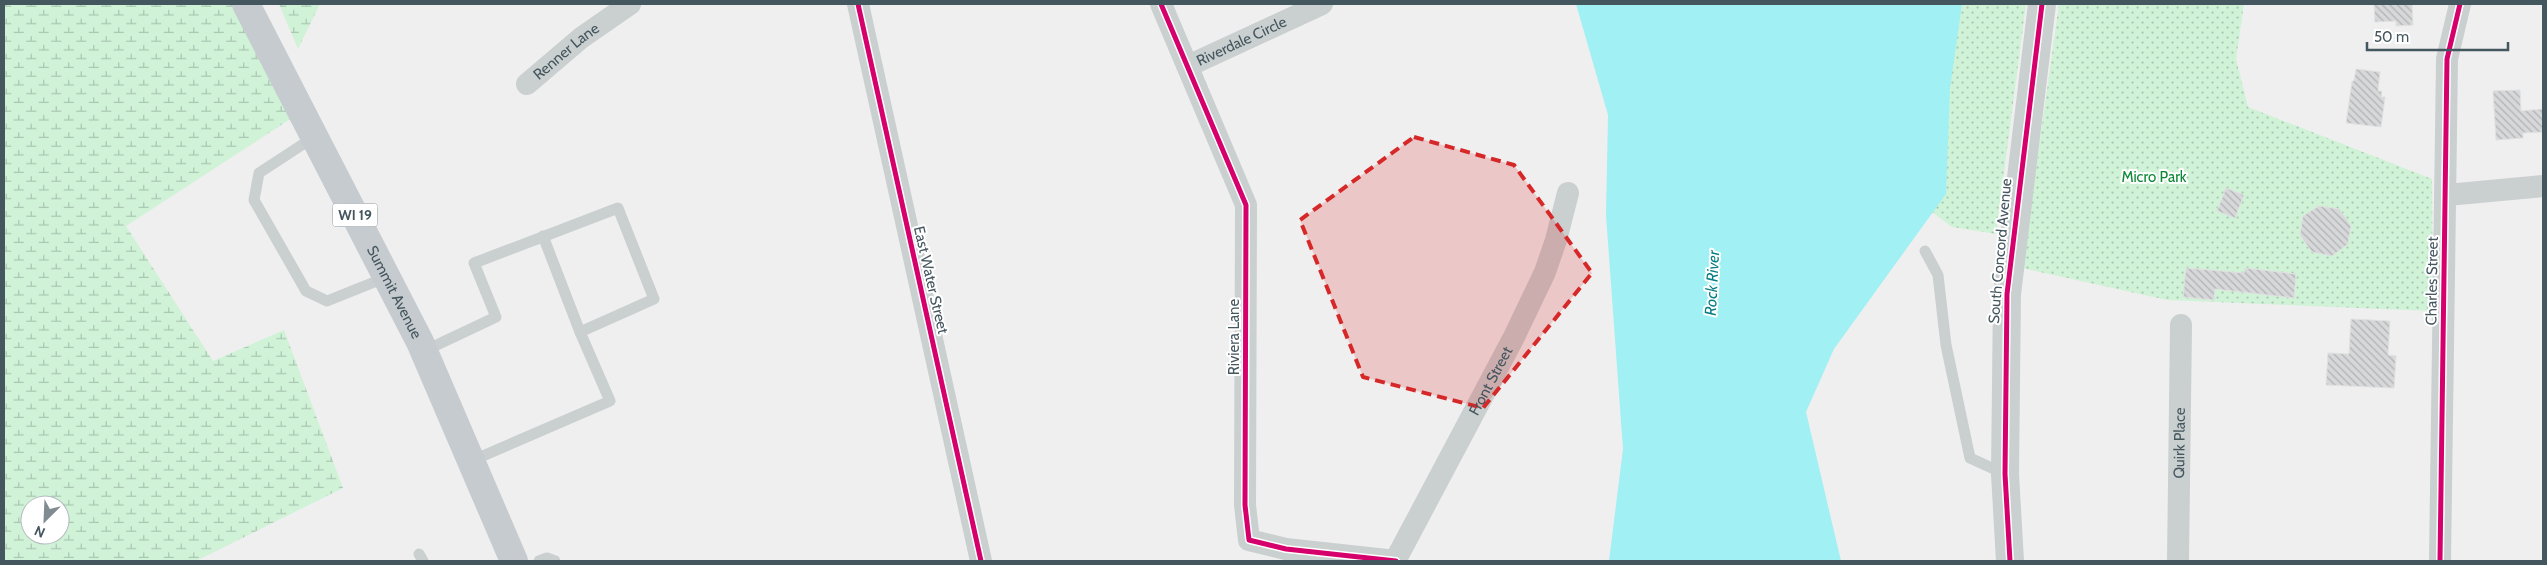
<svg xmlns="http://www.w3.org/2000/svg" width="2547" height="565" font-family="Cabin,sans-serif">
<style>
.grass{fill:url(#grass-dots)}
.wetland{fill:url(#wetland-marsh);fill-rule:evenodd}
.water{fill:#a0f0f4}
.building{fill:url(#building-back-hatch);stroke:#e1e1e2}
.lines{fill:none;stroke-linecap:round;stroke-linejoin:round}
.service{stroke:#cacfd0;stroke-width:11}
.minor{stroke:#cacfd0;stroke-width:22}
.tertiary{stroke:#cacfd0;stroke-width:28}
.primary{stroke:#c6cbcf;stroke-width:28}
.cycleway-casing{stroke:#fff;stroke-width:8}
.cycleway{stroke:#d6006c;stroke-width:5}
.marked{fill:#d62828;fill-opacity:0.2;stroke:#d62828;stroke-width:4;stroke-dasharray:10 6;stroke-linejoin:round}
.labels{text-anchor:middle;dominant-baseline:central;stroke-width:4;stroke-linejoin:round;paint-order:stroke}
.shield{fill:#fff;stroke:#7c898e;stroke-width:1}
.shield-label{font-size:14px;font-weight:bold;fill:#44565e}
.street-label{font-size:15px;fill:#44565e;stroke:#fff}
.park-label{font-size:15px;fill:#0c8835;stroke:#fff}
.water-label{font-size:16px;font-style:italic;fill:#057e84;stroke:#fff}
</style>
<defs>
<pattern id="grass-dots" width="8" height="8" patternUnits="userSpaceOnUse" patternTransform="scale(1.25)"><rect width="8" height="8" fill="#d0f2d7"/><path d="M2 2h.1M6 6h.1" fill="none" stroke="#aac7b2" stroke-width="1.8" stroke-linecap="round"/></pattern>
<pattern id="wetland-marsh" width="20" height="14" patternUnits="userSpaceOnUse" patternTransform="scale(1.25)"><rect width="20" height="14" fill="#d0f2d7"/><path d="M1 5h8M5 5V1M11 12h8M15 12V8" fill="none" stroke="#aac7b2"/></pattern>
<pattern id="building-back-hatch" width="6" height="6" patternUnits="userSpaceOnUse" patternTransform="scale(1.25)"><rect width="6" height="6" fill="#d7d8d9"/><path d="M-1 5l2 2M0 0l6 6M5-1l2 2" fill="none" stroke="#b0b2b3"/></pattern>
</defs>
<rect width="100%" height="100%" fill="#f0efef"/>
<g class="grass">
<path d="M 1928,4 L 2026,4 L 1996,234 L 1952,227 L 1915,199 Z"/>
<path d="M 2059,4 L 2244,4 L 2236,59 L 2248,107 L 2432,179 L 2433,311 L 2167,300 L 2022,268 Z"/>
</g>
<g class="wetland">
<path d="M 4,4 L 234,4 L 295,116 L 126,226 L 213,361 L 284,330 L 343,488 L 196,561 L 4,561 ZM 30,505 L 60,505 L 60,535 L 30,535 Z"/>
<path d="M 279,4 L 320,4 L 298,49 Z"/>
</g>
<path class="water" d="M 1576,4 L 1962,4 L 1950,88 L 1946,194 L 1834,349 L 1806,412 L 1841,561 L 1609,561 L 1623,449 L 1606,215 L 1608,115 Z"/>
<g class="building">
<path d="M 2374,4 L 2412,4 L 2413,25 L 2396,26 L 2396,21 L 2375,22 Z"/>
<path d="M 2356,69 L 2380,72 L 2378,91 L 2382,91 L 2381,97 L 2385,97 L 2381,127 L 2346,123 L 2352,81 L 2354,81 Z"/>
<path d="M 2520,90 L 2521,111 L 2543,109 L 2543,132 L 2523,133 L 2523,138 L 2496,140 L 2493,91 Z"/>
<path d="M 2226,188 L 2244,195 L 2235,218 L 2217,211 Z"/>
<path d="M 2319,206 L 2339,209 L 2351,226 L 2348,244 L 2332,256 L 2312,252 L 2300,235 L 2303,216 Z"/>
<path d="M 2186,268 L 2244,273 L 2245,268 L 2296,274 L 2294,298 L 2215,289 L 2214,300 L 2183,297 Z"/>
<path d="M 2351,319 L 2390,321 L 2388,355 L 2396,356 L 2394,388 L 2326,385 L 2328,353 L 2349,354 Z"/>
</g>
<g class="lines">
<g class="service">
<path d="M 314,137 L 259,173 L 254,200 L 306,291 L 327,301 L 387,277"/>
<path d="M 1925,251 L 1938,275 L 1946,345 L 1970,458 L 2005,474"/>
<path d="M 424,351 L 496,317 L 474,263 L 618,208 L 654,299 L 580,332"/>
<path d="M 471,461 L 610,401 L 580,332 L 543,236"/>
<path d="M 419,554 L 423,561"/>
<path d="M 539,561 L 547,558 L 555,561"/>
</g>
<g class="minor">
<path d="M 858,4 L 981,561"/>
<path d="M 1161,4 L 1246,205 L 1245,505 L 1249,540 L 1286,549 L 1396,561"/>
<path id="s1" d="M 1188,66 L 1322,4"/>
<path id="s2" d="M 527,84 L 581,38 L 630,4"/>
<path d="M 2447,195 L 2543,186"/>
<path id="s3" d="M 1395,561 L 1514,337 L 1545,272 L 1556,240 L 1568,193"/>
<path id="s4" d="M 2178,561 L 2181,325"/>
<path d="M 2440,561 L 2447,59 L 2460,4"/>
</g>
<path class="tertiary" d="M 2010,561 L 2005,474 L 2007,294 L 2042,4"/>
<path class="primary" id="s5" d="M 246,4 L 420,342 L 514,561"/>
<defs>
<g id="cycleway">
<path d="M 858,4 L 981,561"/>
<path d="M 1161,4 L 1246,205 L 1245,505 L 1249,540 L 1286,549 L 1396,561"/>
<path d="M 2010,561 L 2005,474 L 2007,294 L 2042,4"/>
<path d="M 2440,561 L 2447,59 L 2460,4"/>
</g>
</defs>
<use href="#cycleway" class="cycleway-casing"/>
<use href="#cycleway" class="cycleway"/>
</g>
<path class="marked" d="M 1414,137 L 1514,165 L 1592,273 L 1483,408 L 1363,377 L 1300,220 Z"/>
<g class="labels">
<rect class="shield" x="332.5" y="203.5" width="45" height="23" rx="4"/>
<g class="shield-label">
<text x="355" y="215">WI 19</text>
</g>
<g class="street-label">
<text stroke="none"><textPath href="#s1" startOffset="59">Riverdale Circle</textPath></text>
<text stroke="none"><textPath href="#s2" startOffset="51">Renner Lane</textPath></text>
<text transform="translate(2000 251) rotate(-85)">South Concord Avenue</text>
<text transform="translate(931 280) rotate(77)">East Water Street</text>
<text transform="translate(2432 281) rotate(-89)">Charles Street</text>
<text stroke="none"><textPath href="#s5" startOffset="324">Summit Avenue</textPath></text>
<text transform="translate(1234 337) rotate(-90)">Riviera Lane</text>
<text stroke="none"><textPath href="#s3" startOffset="204">Front Street</textPath></text>
<text stroke="none"><textPath href="#s4" startOffset="118">Quirk Place</textPath></text>
</g>
<g class="park-label">
<text x="2154" y="177">Micro Park</text>
</g>
<g class="water-label">
<text transform="translate(1712 283) rotate(-87)">Rock River</text>
</g>
</g>
<rect width="2547" height="565" fill="none" stroke="#44565e" stroke-width="10"/>
<g transform="translate(45 520) rotate(204)"><circle r="24" fill="#ffffff" stroke="#b4bbbf"/>
<path d="M0-4L9 19L0 12L-9 19Z" fill="#808c91"/>
<text y="-8" font-size="14" font-weight="bold" text-anchor="middle" fill="#44565e">N</text>
</g>
<path d="M2367 42v8h141v-8" fill="none" stroke="#44565e" stroke-width="2.5"/>
<text x="2374" y="42" font-size="15" fill="#44565e" stroke="#ffffff" stroke-width="4" paint-order="stroke">50 m</text>
</svg>
